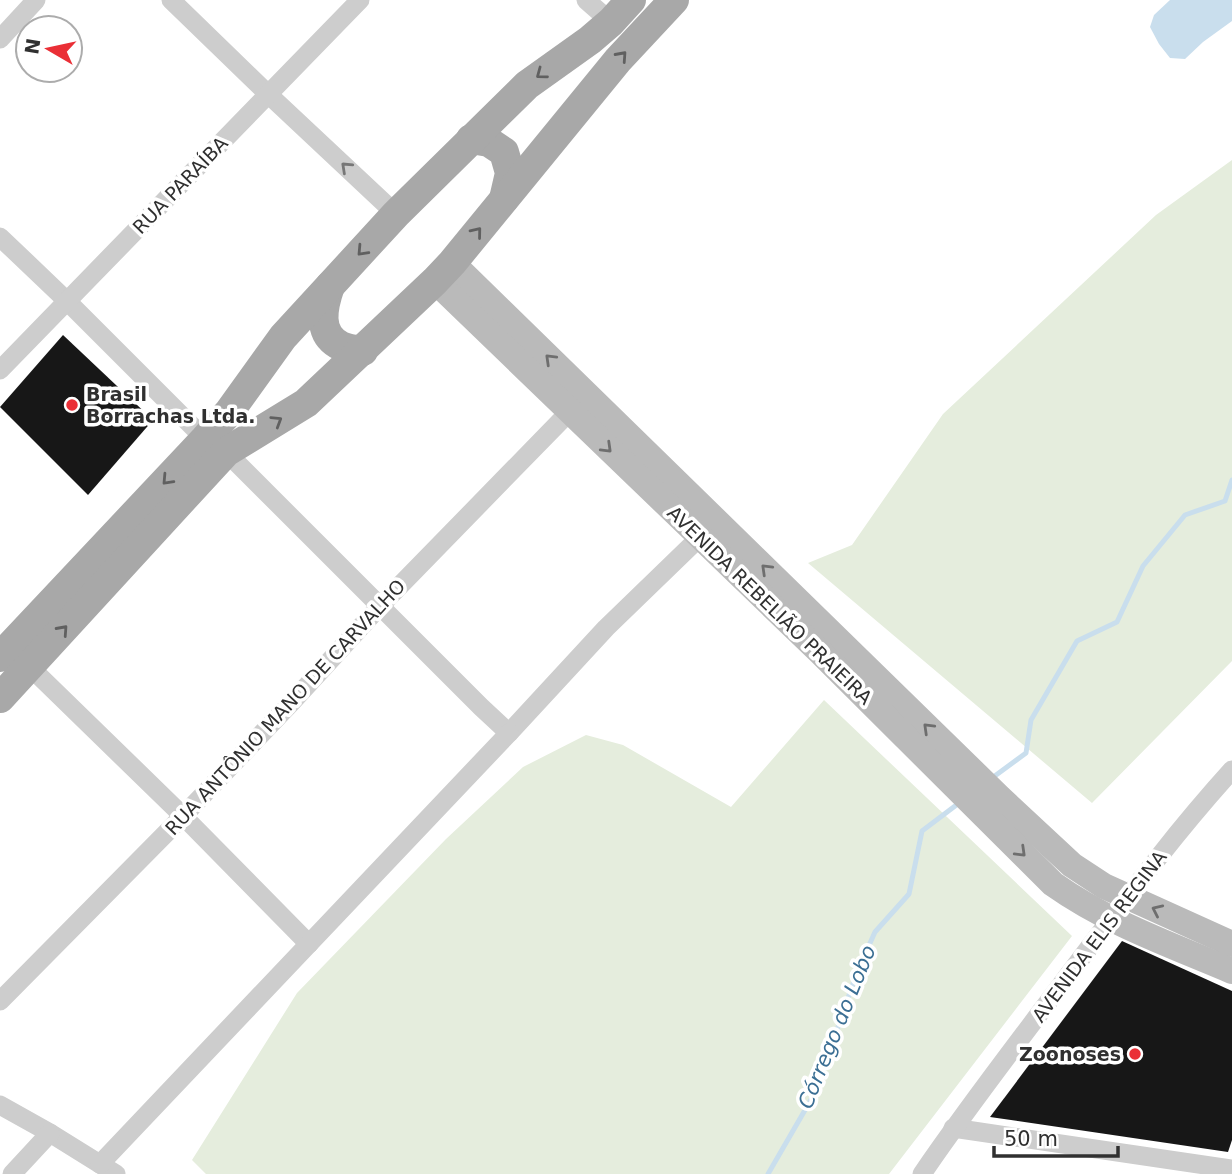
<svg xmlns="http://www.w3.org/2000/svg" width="1232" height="1174" font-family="'DejaVu Sans',sans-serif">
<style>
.green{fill:#e5eddd}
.water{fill:#c9deed}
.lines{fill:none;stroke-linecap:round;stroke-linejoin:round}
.stream{stroke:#c9deed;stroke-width:5}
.building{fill:#171717}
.street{stroke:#cdcdcd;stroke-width:19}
.secondary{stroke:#bababa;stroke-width:26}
.primary{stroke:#a8a8a8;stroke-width:30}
.oneway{stroke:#606060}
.oneway2{stroke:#777}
.oneway3{stroke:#6e6e6e}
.poi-dot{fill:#ea2f36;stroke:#fff;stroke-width:2.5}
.labels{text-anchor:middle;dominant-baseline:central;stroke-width:7;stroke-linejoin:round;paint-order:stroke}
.street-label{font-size:19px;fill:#303030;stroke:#fff}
.poi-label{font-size:19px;font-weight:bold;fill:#303030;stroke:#fff;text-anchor:start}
.water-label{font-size:21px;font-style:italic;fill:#3b6f94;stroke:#fff}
</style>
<rect width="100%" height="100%" fill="#fff"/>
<g class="green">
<path d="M 1232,160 L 1232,661 L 1092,803 L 808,563 L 852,545 L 943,414 L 1156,215 Z"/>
<path d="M 824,700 L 1072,936 L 889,1174 L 206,1174 L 192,1160 L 297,993 L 446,839 L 523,767 L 586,735 L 623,745 L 731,807 Z"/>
</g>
<path class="water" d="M 1170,0 L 1232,0 L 1232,21 L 1203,42 L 1185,59 L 1170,58 L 1159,44 L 1150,27 L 1154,15 Z"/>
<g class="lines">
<g class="stream">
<path d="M 992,778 L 1026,753 L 1031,720 L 1077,641 L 1117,622 L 1143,566 L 1185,515 L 1225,501 L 1232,480"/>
<path d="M 768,1174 L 816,1091 L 857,972 L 875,932 L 909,894 L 922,831 L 959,803"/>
</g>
</g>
<g class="building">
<path d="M 63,335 L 153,420 L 88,495 L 0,407 Z"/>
<path d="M 1122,941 L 1232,991 L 1232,1140 L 1228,1152 L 990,1117 Z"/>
</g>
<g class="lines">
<g class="street">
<path d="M 171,0 L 268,94 L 396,214"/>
<path d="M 586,0 L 611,22"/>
<path d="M 0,39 L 36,0"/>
<path d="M 0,237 L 67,301 L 205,439"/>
<path d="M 0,370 L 360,0"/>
<path d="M 226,452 L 481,707 L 509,733 L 606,628 L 700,537"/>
<path d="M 30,667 L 183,816 L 309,944"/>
<path d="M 0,1001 L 183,816 L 292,702 L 380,606 L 578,403"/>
<path d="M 0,1105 L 50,1133 L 116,1174"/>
<path d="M 953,1128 L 1232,1169"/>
<path d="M 100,1164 L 509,733"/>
<path d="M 12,1174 L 50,1133"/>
<path d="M 922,1174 C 969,1105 1020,1040 1070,973 C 1123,903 1173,835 1232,770"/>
</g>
<g class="secondary">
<path d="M 452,263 L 1000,798 L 1072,865 L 1104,886 L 1232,944"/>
<path d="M 435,281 L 820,652 L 1053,884 C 1108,923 1171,945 1232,971"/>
</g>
<g class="primary">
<path d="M 471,139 L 489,142 L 504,152 L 510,173 L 504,199"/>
<path d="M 330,286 C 323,306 316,334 341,346 C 347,349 356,350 363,351"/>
<path d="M 0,657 L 205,439 L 229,412 L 283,337 L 396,214 L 527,85 L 590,40 L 611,22 L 631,0"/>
<path d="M 0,698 L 226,452 L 306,403 L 435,281 L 452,263 L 618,60 L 674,0"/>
</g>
</g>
<defs><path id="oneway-chevron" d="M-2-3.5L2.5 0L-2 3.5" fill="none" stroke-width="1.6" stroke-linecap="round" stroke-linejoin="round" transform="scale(1.75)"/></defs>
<g class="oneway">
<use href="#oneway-chevron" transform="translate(622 56) rotate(-48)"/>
<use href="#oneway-chevron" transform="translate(541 74) rotate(143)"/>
<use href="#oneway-chevron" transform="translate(477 232) rotate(-51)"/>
<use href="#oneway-chevron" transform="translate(362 251) rotate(133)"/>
<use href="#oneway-chevron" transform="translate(277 421) rotate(-32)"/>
<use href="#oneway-chevron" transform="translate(167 480) rotate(133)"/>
<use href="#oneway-chevron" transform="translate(63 630) rotate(-48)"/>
</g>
<use class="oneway2" href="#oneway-chevron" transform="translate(346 167) rotate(-137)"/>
<g class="oneway3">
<use href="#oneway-chevron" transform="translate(550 359) rotate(-136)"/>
<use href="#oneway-chevron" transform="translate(607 448) rotate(44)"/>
<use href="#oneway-chevron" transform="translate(766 569) rotate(-136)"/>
<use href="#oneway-chevron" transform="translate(928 728) rotate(-136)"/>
<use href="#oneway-chevron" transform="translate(1021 852) rotate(44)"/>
<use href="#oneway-chevron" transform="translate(1157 910) rotate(-155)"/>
</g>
<g class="poi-dot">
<circle cx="72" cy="405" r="7"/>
<circle cx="1135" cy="1054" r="7"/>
</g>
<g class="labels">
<g class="street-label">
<text transform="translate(180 185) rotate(-46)">RUA PARAÍBA</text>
<text transform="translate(770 605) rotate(44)">AVENIDA REBELIÃO PRAIEIRA</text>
<text transform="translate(285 707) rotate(-47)">RUA ANTÔNIO MANO DE CARVALHO</text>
<text transform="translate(1099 936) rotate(-53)">AVENIDA ELIS REGINA</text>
</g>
<g class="poi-label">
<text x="86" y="394">Brasil<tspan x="86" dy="22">Borrachas Ltda.</tspan></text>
<text x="1121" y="1054" text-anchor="end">Zoonoses</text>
</g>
<g class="water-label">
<text transform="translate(837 1027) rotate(-68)">Córrego do Lobo</text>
</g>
</g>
<g transform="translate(49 49) rotate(279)"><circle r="33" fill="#ffffff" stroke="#acacac" stroke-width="2"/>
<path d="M0-5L12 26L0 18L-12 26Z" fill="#ea2f36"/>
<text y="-10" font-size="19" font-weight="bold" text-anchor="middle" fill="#303030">N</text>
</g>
<path d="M994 1146v10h124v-10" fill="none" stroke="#303030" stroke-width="3.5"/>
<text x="1004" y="1146" font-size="21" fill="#303030" stroke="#ffffff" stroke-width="5" paint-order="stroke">50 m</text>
</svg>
